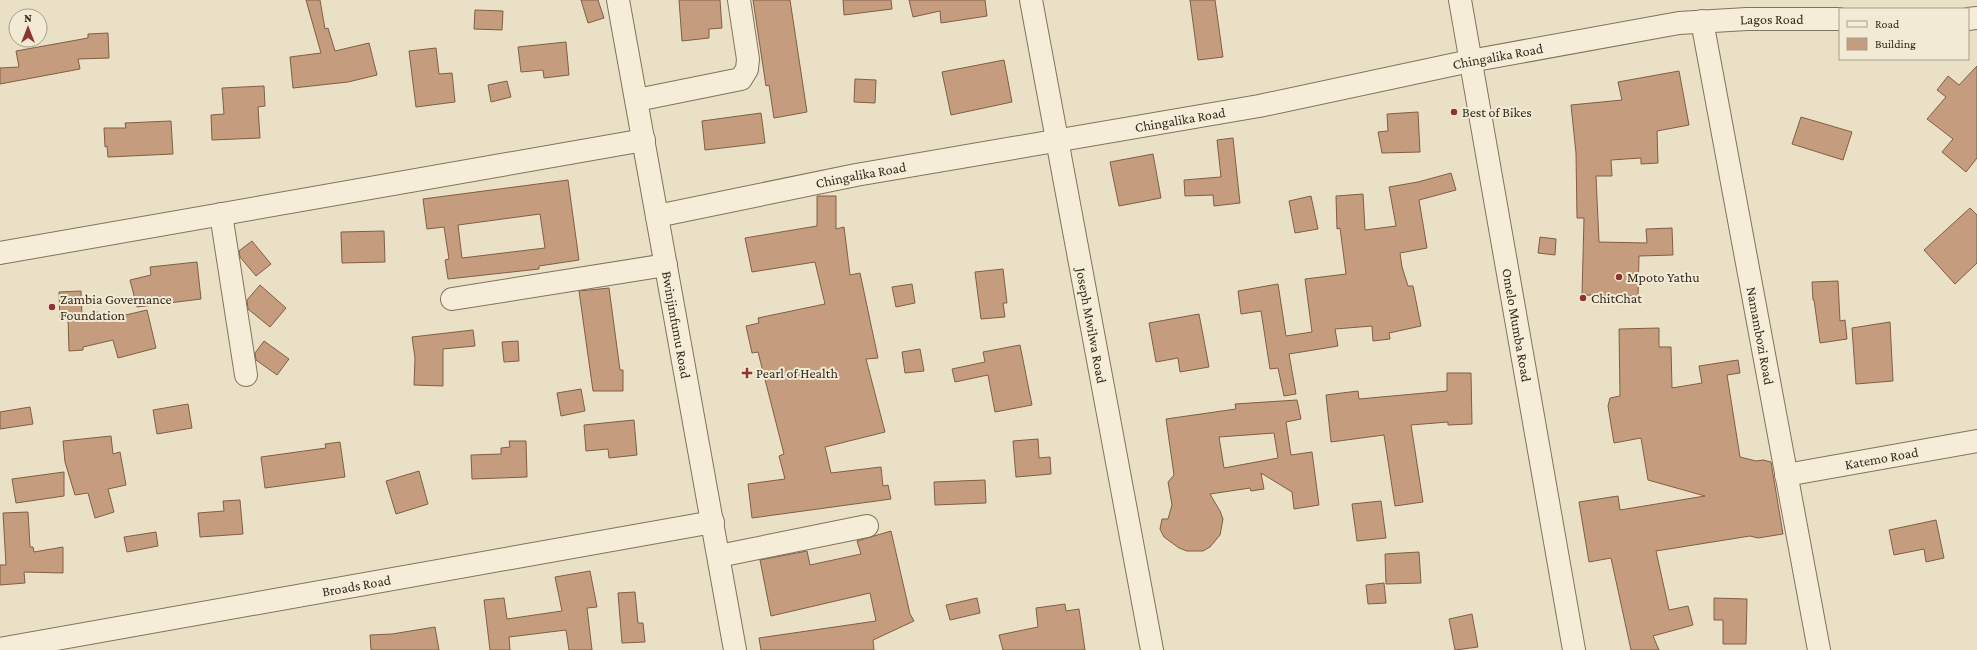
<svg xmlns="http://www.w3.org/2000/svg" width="1977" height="650" font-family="'Crimson Pro',serif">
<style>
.building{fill:#c59d7e;stroke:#805e45;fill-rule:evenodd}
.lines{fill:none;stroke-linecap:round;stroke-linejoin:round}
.minor-casing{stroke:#83725d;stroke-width:24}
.minor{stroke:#f5edd8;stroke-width:22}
.poi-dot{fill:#8d3332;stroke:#f2ead4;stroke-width:1.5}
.labels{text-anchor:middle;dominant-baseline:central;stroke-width:4;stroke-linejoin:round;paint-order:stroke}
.street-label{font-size:14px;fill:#352a1f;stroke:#f2ead4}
.poi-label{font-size:14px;fill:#352a1f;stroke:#f2ead4;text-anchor:start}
</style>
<rect width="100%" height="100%" fill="#eae0c5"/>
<g class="building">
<path d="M 306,0 L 320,0 L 325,29 L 328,28 L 335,51 L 369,43 L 377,75 L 348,82 L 293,88 L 290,57 L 321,53 Z"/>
<path d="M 581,0 L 598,0 L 604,18 L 588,23 Z"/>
<path d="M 679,0 L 720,0 L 722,28 L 709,29 L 709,38 L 682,41 Z"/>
<path d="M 753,0 L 790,0 L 807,112 L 774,118 L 769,85 L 766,86 Z"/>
<path d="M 843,0 L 891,0 L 892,9 L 844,15 Z"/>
<path d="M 909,0 L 985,0 L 987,16 L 941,23 L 940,11 L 913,17 Z"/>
<path d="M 1190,0 L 1215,0 L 1223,57 L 1198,60 Z"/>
<path d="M 475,10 L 503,11 L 502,30 L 474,29 Z"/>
<path d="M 108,33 L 109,58 L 78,59 L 80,69 L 0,84 L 0,68 L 19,67 L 16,51 L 88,38 L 88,34 Z"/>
<path d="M 566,42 L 569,75 L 544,78 L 543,70 L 521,72 L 518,47 Z"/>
<path d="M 436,48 L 439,74 L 452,73 L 455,102 L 416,107 L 409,51 Z"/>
<path d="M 1004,60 L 1012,102 L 951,115 L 942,72 Z"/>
<path d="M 1977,66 L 1977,158 L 1966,172 L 1942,152 L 1953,139 L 1927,119 L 1946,97 L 1937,90 L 1948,76 L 1959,85 Z"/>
<path d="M 1679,71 L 1689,125 L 1657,131 L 1658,163 L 1641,164 L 1641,158 L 1611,160 L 1612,176 L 1596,176 L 1599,242 L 1647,243 L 1646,229 L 1672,228 L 1673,255 L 1639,256 L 1638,296 L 1582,295 L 1584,218 L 1577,218 L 1576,153 L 1571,105 L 1622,100 L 1618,82 Z"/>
<path d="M 855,79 L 876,80 L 875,103 L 854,102 Z"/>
<path d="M 507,81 L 511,97 L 491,102 L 488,85 Z"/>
<path d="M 264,86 L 265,106 L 258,107 L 260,138 L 212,140 L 211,115 L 224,114 L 222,88 Z"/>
<path d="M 1418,112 L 1420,152 L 1382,153 L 1378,132 L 1388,131 L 1387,114 Z"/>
<path d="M 761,113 L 765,143 L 705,150 L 702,121 Z"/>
<path d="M 1801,117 L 1852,132 L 1843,160 L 1792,144 Z"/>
<path d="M 171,121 L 173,154 L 108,157 L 107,146 L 105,147 L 104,128 L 126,128 L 125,123 Z"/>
<path d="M 1233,138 L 1240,203 L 1214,206 L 1213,195 L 1185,196 L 1184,180 L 1221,177 L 1217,140 Z"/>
<path d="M 1153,154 L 1161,198 L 1119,206 L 1110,162 Z"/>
<path d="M 1451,173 L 1456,190 L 1419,200 L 1427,248 L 1400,253 L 1402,267 L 1408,286 L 1413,286 L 1421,326 L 1389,333 L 1390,339 L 1373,341 L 1372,326 L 1335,329 L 1338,346 L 1289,354 L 1296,394 L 1284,396 L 1278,368 L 1270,369 L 1261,311 L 1241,314 L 1238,291 L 1278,284 L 1286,336 L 1312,332 L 1305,279 L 1346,274 L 1340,228 L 1337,229 L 1336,196 L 1363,194 L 1365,230 L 1396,226 L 1389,187 L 1418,182 Z"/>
<path d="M 568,180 L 579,260 L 539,266 L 539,269 L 448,279 L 445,260 L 449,259 L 444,227 L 427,229 L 423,199 ZM 540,214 L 545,248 L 462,258 L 458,225 Z"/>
<path d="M 817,196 L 836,196 L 836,229 L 844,227 L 850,275 L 860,273 L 878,358 L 866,359 L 885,432 L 825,447 L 831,473 L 881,467 L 883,486 L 888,485 L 891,499 L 752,518 L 748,484 L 785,479 L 779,456 L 784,454 L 758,352 L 752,353 L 746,326 L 759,323 L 758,318 L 825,304 L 815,262 L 752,272 L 745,238 L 817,226 Z"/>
<path d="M 1311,196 L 1318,229 L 1295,233 L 1289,201 Z"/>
<path d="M 1970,208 L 1977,215 L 1977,263 L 1955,284 L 1924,250 Z"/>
<path d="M 384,231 L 385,262 L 342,263 L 341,232 Z"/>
<path d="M 1540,237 L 1556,239 L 1555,255 L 1538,253 Z"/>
<path d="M 252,241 L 271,264 L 256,276 L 240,257 L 239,251 Z"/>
<path d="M 197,262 L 201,299 L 137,307 L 130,280 L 151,275 L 150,267 Z"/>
<path d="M 1003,269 L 1007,303 L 1003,303 L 1005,317 L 981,319 L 975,272 Z"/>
<path d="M 1838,281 L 1840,321 L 1845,320 L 1847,339 L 1820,343 L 1814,300 L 1813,300 L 1812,282 Z"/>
<path d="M 912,284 L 915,303 L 896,307 L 892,287 Z"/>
<path d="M 260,285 L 286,308 L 270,327 L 248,309 L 247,300 Z"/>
<path d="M 609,288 L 620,370 L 623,370 L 623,391 L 593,391 L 579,291 Z"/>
<path d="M 81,291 L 82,316 L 98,312 L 100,321 L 147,310 L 156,348 L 118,358 L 113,340 L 83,347 L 83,350 L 69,351 L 68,318 L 60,318 L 59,292 Z"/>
<path d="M 1199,314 L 1209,367 L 1180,372 L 1178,358 L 1156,362 L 1149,323 Z"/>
<path d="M 1890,322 L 1893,381 L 1856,384 L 1852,328 Z"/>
<path d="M 1659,328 L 1659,347 L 1671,347 L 1672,388 L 1702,383 L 1699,366 L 1738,360 L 1740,373 L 1727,375 L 1740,457 L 1756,461 L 1763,460 L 1771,462 L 1783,534 L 1758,538 L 1750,536 L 1656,551 L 1669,610 L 1688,606 L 1693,625 L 1653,636 L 1659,650 L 1631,650 L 1611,558 L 1589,562 L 1579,502 L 1618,496 L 1620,510 L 1705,496 L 1648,480 L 1641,438 L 1614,443 L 1608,406 L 1610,398 L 1620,396 L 1619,329 Z"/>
<path d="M 473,330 L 475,346 L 443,349 L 443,386 L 414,385 L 415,358 L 412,337 Z"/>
<path d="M 264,341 L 289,359 L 277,375 L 256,360 L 255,353 Z"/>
<path d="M 518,341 L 519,361 L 504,362 L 502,342 Z"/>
<path d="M 1020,345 L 1032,405 L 995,412 L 988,375 L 955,382 L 952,369 L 985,362 L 983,352 Z"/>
<path d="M 920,349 L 924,371 L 905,373 L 902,352 Z"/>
<path d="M 1447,373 L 1471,373 L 1472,424 L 1448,425 L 1448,422 L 1411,425 L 1423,502 L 1395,506 L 1384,435 L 1331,442 L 1326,395 L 1358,391 L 1359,399 L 1447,391 Z"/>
<path d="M 581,389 L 585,411 L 561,416 L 557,393 Z"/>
<path d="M 1297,400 L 1301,419 L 1286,422 L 1291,455 L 1312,452 L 1319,505 L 1294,509 L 1292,492 L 1261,473 L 1264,489 L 1251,491 L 1250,488 L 1210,494 L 1220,511 L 1223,519 L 1220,535 L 1210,547 L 1203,551 L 1187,551 L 1179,548 L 1164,537 L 1160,529 L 1162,519 L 1168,519 L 1172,505 L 1168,482 L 1174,475 L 1166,419 L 1236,409 L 1235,404 ZM 1274,433 L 1278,458 L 1224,468 L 1219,437 Z"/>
<path d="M 188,404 L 192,428 L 157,434 L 153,410 Z"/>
<path d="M 30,407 L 33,424 L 0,429 L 0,412 Z"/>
<path d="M 634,420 L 637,455 L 609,458 L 608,449 L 586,451 L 584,425 Z"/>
<path d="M 111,436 L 113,454 L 120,452 L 126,485 L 108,489 L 114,512 L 95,518 L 88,493 L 75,495 L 65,462 L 63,441 Z"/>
<path d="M 1038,439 L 1039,458 L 1050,457 L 1051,474 L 1016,477 L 1013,441 Z"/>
<path d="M 509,441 L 526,441 L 527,477 L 472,479 L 471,455 L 501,454 L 501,448 L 510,447 Z"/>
<path d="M 340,442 L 345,477 L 265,488 L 261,457 L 326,448 L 325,444 Z"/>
<path d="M 419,471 L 428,504 L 396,514 L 386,481 Z"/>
<path d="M 64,472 L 64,496 L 16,503 L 12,479 Z"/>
<path d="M 985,480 L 986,503 L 935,505 L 934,482 Z"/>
<path d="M 240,500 L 243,534 L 200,537 L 198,513 L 224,511 L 223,501 Z"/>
<path d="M 1381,501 L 1386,538 L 1357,541 L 1352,504 Z"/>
<path d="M 28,512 L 30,547 L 33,547 L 34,552 L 63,547 L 63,573 L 24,572 L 25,583 L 0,585 L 0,565 L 6,565 L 3,513 Z"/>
<path d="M 1936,520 L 1944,558 L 1926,562 L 1924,549 L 1894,555 L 1889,530 Z"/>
<path d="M 891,531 L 910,614 L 914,621 L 873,640 L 874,650 L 761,650 L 759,638 L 876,621 L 870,593 L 771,616 L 760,560 L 807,551 L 810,565 L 861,554 L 857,541 Z"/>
<path d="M 156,532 L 158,546 L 127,552 L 124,537 Z"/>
<path d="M 1419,552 L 1421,583 L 1386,584 L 1385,554 Z"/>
<path d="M 590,571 L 597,607 L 587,608 L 592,650 L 569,650 L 566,630 L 509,637 L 510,650 L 490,650 L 484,600 L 504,598 L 507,619 L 562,611 L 555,577 Z"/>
<path d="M 1384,583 L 1386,603 L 1368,604 L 1366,585 Z"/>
<path d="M 635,592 L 638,623 L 643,623 L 645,642 L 622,643 L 618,593 Z"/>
<path d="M 977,598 L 980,613 L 950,620 L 946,605 Z"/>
<path d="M 1714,598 L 1747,599 L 1746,644 L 1723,644 L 1723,620 L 1714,620 Z"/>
<path d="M 1065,604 L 1066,611 L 1079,609 L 1085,650 L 1003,650 L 999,635 L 1038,627 L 1036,608 Z"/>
<path d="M 1472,614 L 1478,647 L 1455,650 L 1449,619 Z"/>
<path d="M 435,627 L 439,650 L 371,650 L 370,635 L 392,634 Z"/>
</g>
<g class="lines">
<defs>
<g id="minor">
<path id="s1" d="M 618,0 L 735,650"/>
<path id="s2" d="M 1031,0 L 1152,650"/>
<path id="s3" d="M 1460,0 L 1574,650"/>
<path d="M 1968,19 L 1977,18"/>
<path id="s4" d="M 1702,21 L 1819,650"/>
<path d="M 637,100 L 741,79 L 747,69 L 748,59 L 739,0"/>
<path d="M 221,214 L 246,375"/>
<path id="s5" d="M 657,216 L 856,175 L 1259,106 L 1470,61 L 1679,23 L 1747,19 L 1840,19"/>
<path d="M 0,253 L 644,140"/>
<path d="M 452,299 L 666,265"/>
<path id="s6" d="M 1786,475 L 1977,441"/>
<path d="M 719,556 L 867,526"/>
<path id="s7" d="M 0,649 L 713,522"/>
</g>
</defs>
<use href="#minor" class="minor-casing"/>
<use href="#minor" class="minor"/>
</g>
<g class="poi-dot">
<circle cx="1454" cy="112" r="4"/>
<circle cx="1619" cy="277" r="4"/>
<circle cx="1583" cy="298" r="4"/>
<circle cx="52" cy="307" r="4"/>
<path d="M745 367h4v4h4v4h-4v4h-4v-4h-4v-4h4z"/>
</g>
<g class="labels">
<g class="street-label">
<text stroke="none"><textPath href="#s5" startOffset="1133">Lagos Road</textPath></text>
<text stroke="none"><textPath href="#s5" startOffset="856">Chingalika Road</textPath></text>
<text stroke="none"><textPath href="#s5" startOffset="532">Chingalika Road</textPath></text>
<text stroke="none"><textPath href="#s5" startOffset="208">Chingalika Road</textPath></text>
<text stroke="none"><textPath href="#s1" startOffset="330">Bwinjimfumu Road</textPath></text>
<text stroke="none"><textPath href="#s2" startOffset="331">Joseph Mwilwa Road</textPath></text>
<text stroke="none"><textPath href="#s3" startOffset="330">Omelo Mumba Road</textPath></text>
<text stroke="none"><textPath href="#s4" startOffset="320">Namambozi Road</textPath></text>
<text stroke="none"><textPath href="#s6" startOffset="97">Katemo Road</textPath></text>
<text stroke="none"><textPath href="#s7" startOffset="362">Broads Road</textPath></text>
</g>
<g class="poi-label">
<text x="1462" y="112">Best of Bikes</text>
<text x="1627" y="277">Mpoto Yathu</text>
<text x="1591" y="298">ChitChat</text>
<text x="60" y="299">Zambia Governance<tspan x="60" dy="16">Foundation</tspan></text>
<text x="756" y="373">Pearl of Health</text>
</g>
</g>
<rect x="1839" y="8" width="130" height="52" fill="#f2ead4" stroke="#a69d8c"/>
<rect x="1847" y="21" width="20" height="6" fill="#f5edd8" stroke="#a69d8c"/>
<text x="1875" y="28" font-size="12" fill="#352a1f">Road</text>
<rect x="1847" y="38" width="20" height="12" fill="#c59d7e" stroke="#a69d8c"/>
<text x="1875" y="48" font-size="12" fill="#352a1f">Building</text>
<g transform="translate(28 28)"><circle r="19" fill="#f2ead4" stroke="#a69d8c"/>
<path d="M0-3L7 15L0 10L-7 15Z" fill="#8d3332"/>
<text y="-6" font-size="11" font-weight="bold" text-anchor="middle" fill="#352a1f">N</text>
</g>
</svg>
